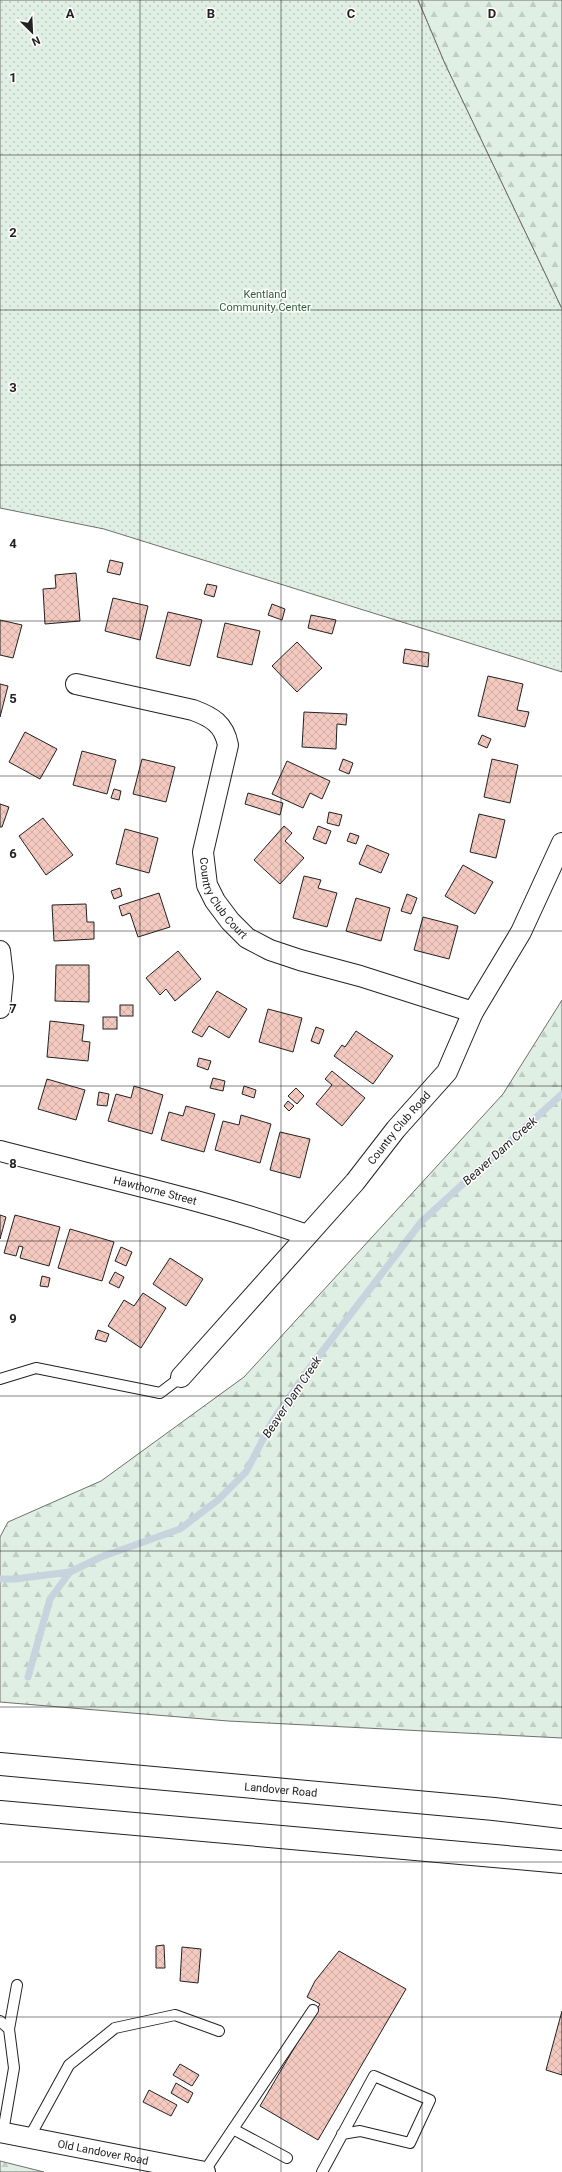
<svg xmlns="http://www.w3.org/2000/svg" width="562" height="2172" font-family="Roboto,sans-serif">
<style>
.forest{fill:url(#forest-firs);stroke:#6f6f6f}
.park{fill:url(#park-dots);stroke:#6f6f6f}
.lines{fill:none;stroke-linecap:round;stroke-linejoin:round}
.stream{stroke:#c7d3dd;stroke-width:7}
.building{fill:url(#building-cross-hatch);stroke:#222}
.service-casing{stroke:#222;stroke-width:12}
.minor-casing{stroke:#222;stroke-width:22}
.primary-casing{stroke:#222;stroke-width:24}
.service{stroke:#fff;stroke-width:10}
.minor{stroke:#fff;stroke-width:20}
.primary{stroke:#fff;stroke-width:22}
.grid{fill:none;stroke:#222;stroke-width:1;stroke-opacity:0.55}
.labels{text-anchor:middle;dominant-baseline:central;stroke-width:3;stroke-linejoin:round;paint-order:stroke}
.park-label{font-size:11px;fill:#2f5e38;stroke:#fff}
.street-label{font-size:11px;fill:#222;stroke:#fff}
.water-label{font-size:12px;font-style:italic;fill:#222;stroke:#fff}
.grid-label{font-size:13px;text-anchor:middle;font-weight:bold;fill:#222;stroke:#fff;stroke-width:3;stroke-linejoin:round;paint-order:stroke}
</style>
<defs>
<pattern id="forest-firs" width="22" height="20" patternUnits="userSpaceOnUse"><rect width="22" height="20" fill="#e0efe3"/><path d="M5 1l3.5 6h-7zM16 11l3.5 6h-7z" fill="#c0cdc2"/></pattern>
<pattern id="park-dots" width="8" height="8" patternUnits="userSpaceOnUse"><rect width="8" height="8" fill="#e0efe3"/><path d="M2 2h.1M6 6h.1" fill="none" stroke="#c0cdc2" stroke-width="1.8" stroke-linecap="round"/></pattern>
<pattern id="building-cross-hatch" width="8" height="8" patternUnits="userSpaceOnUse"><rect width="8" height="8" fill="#f3c9c0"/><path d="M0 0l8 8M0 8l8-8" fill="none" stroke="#d0aca5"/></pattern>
</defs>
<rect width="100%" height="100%" fill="#fff"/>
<g class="forest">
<path d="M 418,0 L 562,0 L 562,309 L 445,64 Z"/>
<path d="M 562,1000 L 562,1738 L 228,1721 L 0,1702 L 0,1537 L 8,1522 L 101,1481 L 244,1377 L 503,1094 Z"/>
<path d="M 0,2161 L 44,2172 L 0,2172 Z"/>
</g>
<path class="park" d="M 0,0 L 418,0 L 445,64 L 562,309 L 562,672 L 104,529 L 0,508 Z"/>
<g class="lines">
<g class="stream">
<path d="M 0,1579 L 15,1579 L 70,1572"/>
<path d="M 28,1677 L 50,1599 L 70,1572 L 101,1557 L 180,1529 L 218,1500 L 246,1472 L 273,1420 L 311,1366 L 422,1221 L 562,1094"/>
</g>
</g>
<g class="building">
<path d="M 110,560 L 123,563 L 120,575 L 107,572 Z"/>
<path d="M 76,573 L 80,621 L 45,624 L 43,589 L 56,588 L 55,575 Z"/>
<path d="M 207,584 L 217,586 L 214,597 L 204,594 Z"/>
<path d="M 113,598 L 148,606 L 140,640 L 105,631 Z"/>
<path d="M 272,604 L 285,609 L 282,620 L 268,615 Z"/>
<path d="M 168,612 L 202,620 L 190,666 L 156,658 Z"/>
<path d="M 311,615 L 336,620 L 332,634 L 308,628 Z"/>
<path d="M 0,620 L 22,625 L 13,658 L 0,655 Z"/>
<path d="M 225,623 L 260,631 L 252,665 L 217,657 Z"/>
<path d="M 297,642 L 322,668 L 297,692 L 272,666 Z"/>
<path d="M 405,649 L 429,653 L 428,667 L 403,663 Z"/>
<path d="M 488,676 L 523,684 L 517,710 L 529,712 L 525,727 L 478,716 Z"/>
<path d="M 0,684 L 8,686 L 0,717 Z"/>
<path d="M 304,712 L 347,714 L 346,725 L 337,724 L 336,749 L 302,747 Z"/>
<path d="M 25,732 L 57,749 L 40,779 L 9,762 Z"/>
<path d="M 482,735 L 491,739 L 487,748 L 478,744 Z"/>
<path d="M 82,751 L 116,760 L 107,794 L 73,785 Z"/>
<path d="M 142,759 L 175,767 L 166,802 L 133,794 Z"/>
<path d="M 343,759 L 353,763 L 349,774 L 339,770 Z"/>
<path d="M 492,759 L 518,765 L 510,803 L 484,797 Z"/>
<path d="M 287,761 L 330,781 L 322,799 L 310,793 L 303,808 L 272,794 Z"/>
<path d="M 114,789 L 121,791 L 119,800 L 111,798 Z"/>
<path d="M 248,793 L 283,803 L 280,815 L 245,804 Z"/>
<path d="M 0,804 L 9,807 L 2,827 L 0,827 Z"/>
<path d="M 329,812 L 342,815 L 339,826 L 327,823 Z"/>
<path d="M 479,814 L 505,820 L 496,858 L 470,852 Z"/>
<path d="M 43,818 L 73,855 L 46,875 L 19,836 Z"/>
<path d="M 284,826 L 292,833 L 285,841 L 304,858 L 280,884 L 254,860 Z"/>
<path d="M 318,826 L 331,831 L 326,844 L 313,839 Z"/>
<path d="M 125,829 L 158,838 L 149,873 L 116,864 Z"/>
<path d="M 350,833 L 359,836 L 356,844 L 347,841 Z"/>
<path d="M 367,845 L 389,854 L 381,873 L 359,864 Z"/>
<path d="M 463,865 L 493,882 L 475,914 L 445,896 Z"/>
<path d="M 304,876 L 321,880 L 318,888 L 337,893 L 327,927 L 293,918 Z"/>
<path d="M 120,888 L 122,896 L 114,899 L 111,891 Z"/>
<path d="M 159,893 L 170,927 L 138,937 L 130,913 L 122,916 L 119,906 Z"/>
<path d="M 407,894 L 417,898 L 411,914 L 401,911 Z"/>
<path d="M 356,898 L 390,908 L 381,941 L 346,931 Z"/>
<path d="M 86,904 L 87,922 L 94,922 L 94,939 L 54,941 L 52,905 Z"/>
<path d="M 423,917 L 458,926 L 449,959 L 414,950 Z"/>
<path d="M 178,951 L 201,979 L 175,1001 L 166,989 L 160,995 L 146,978 Z"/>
<path d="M 56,965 L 89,965 L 89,1002 L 55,1001 Z"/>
<path d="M 217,991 L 247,1009 L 229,1038 L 209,1026 L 202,1037 L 192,1032 Z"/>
<rect x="120" y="1005" width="13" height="11"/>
<path d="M 268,1009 L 302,1018 L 293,1052 L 259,1042 Z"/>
<rect x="103" y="1017" width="14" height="12"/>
<path d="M 50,1021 L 84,1025 L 82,1041 L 90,1042 L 88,1061 L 47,1057 Z"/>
<path d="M 316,1027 L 324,1030 L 319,1044 L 311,1041 Z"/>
<path d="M 356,1031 L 393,1056 L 373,1084 L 334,1056 L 342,1045 L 345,1047 Z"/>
<path d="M 199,1058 L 211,1061 L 208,1070 L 197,1066 Z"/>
<path d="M 332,1071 L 365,1098 L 342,1126 L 316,1104 L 332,1085 L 325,1079 Z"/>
<path d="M 213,1078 L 225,1081 L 223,1091 L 210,1088 Z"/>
<path d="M 47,1079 L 85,1090 L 76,1120 L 38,1109 Z"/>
<path d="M 134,1086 L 163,1095 L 152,1134 L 108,1121 L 116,1094 L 131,1098 Z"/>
<path d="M 244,1086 L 256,1090 L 254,1098 L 242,1094 Z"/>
<path d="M 296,1088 L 304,1096 L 297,1104 L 288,1096 Z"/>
<path d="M 99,1092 L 109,1094 L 107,1106 L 97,1105 Z"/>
<path d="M 288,1101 L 294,1106 L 289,1111 L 284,1106 Z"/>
<path d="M 186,1106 L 215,1114 L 204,1152 L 161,1140 L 169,1112 L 183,1116 Z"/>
<path d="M 241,1115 L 271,1124 L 260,1163 L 215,1150 L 223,1121 L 239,1125 Z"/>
<path d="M 280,1132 L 310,1139 L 300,1178 L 270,1170 Z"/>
<path d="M 0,1215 L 6,1217 L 0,1239 Z"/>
<path d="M 15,1215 L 60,1227 L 49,1266 L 20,1258 L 23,1247 L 19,1246 L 16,1256 L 4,1253 Z"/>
<path d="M 70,1229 L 114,1242 L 102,1281 L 58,1268 Z"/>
<path d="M 121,1247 L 132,1252 L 126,1266 L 115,1261 Z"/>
<path d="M 170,1258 L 203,1279 L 186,1306 L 153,1284 Z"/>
<path d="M 115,1272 L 124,1277 L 119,1288 L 109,1283 Z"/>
<path d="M 42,1276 L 50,1278 L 48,1287 L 40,1286 Z"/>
<path d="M 143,1293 L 166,1308 L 141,1348 L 108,1326 L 124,1300 L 134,1306 Z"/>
<path d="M 98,1330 L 109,1334 L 106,1342 L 95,1339 Z"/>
<path d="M 164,1945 L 165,1968 L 156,1968 L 156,1946 Z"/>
<path d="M 182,1947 L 201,1949 L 198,1983 L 180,1981 Z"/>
<path d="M 339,1951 L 406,1989 L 318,2140 L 260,2106 L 320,2004 L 307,1997 L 315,1981 Z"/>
<path d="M 562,2011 L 562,2075 L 546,2070 Z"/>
<path d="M 180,2064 L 199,2075 L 192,2086 L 173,2075 Z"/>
<path d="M 176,2083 L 193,2093 L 188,2103 L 171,2093 Z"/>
<path d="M 149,2090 L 177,2105 L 171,2116 L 143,2102 Z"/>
</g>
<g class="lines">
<defs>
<g id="service">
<path d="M 0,1379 L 36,1368 L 160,1393 L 181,1377"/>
<path d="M 0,2021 L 9,2029 L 14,2068 L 3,2132"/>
<path d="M 9,2029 L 17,1985"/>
<path d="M 233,2129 L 287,2158"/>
<path d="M 29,2138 L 69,2065 L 115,2028 L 175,2015 L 219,2031"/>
<path d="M 204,2172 L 313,2010"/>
<path d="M 322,2172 L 374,2076 L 430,2100 L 410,2143 L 360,2131 L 342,2134"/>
</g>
<g id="minor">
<path id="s1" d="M 76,684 L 193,710 C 212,717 224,724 228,745 L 203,852 L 207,885 L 215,901 L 230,921 L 247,938 L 270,950 L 300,960 L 360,976 L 473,1012"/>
<path d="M 0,951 L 3,977 L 0,1008"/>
<path id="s2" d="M 0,1151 C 103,1178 207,1200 307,1235"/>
<path id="s3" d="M 181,1377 L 355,1182 L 396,1129 L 447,1072 L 473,1012 L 521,932 L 562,843"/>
<path id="s4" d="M 0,2132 L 205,2172"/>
</g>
<g id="primary">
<path id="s5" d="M 0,1764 L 494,1809 L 562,1817"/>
<path d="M 0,1812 L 562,1862"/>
</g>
</defs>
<use href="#service" class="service-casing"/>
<use href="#minor" class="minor-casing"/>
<use href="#primary" class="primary-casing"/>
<use href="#service" class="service"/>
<use href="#minor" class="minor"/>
<use href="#primary" class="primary"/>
</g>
<path class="grid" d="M 140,0 L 140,2172M 281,0 L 281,2172M 422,0 L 422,2172M 0,155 L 562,155M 0,310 L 562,310M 0,465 L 562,465M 0,621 L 562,621M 0,776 L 562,776M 0,931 L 562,931M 0,1086 L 562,1086M 0,1241 L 562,1241M 0,1396 L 562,1396M 0,1551 L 562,1551M 0,1707 L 562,1707M 0,1862 L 562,1862M 0,2017 L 562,2017"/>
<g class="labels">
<g class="park-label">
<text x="265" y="294">Kentland<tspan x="265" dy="13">Community Center</tspan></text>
</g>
<g class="street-label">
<text stroke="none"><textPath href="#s1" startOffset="334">Country Club Court</textPath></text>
<text stroke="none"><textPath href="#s3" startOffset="331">Country Club Road</textPath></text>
<text stroke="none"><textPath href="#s2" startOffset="160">Hawthorne Street</textPath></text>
<text stroke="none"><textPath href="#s5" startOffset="282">Landover Road</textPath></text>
<text stroke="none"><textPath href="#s4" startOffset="105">Old Landover Road</textPath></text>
</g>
<g class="water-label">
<text transform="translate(500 1151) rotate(-42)">Beaver Dam Creek</text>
<text transform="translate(292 1397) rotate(-56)">Beaver Dam Creek</text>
</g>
</g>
<g class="grid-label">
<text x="70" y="18">A</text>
<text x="211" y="18">B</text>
<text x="351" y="18">C</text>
<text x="492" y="18">D</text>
<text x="13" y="82">1</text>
<text x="13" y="237">2</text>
<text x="13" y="392">3</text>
<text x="13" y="548">4</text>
<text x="13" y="703">5</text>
<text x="13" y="858">6</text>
<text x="13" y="1013">7</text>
<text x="13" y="1168">8</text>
<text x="13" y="1323">9</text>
</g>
<g transform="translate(32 32) rotate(156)" stroke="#ffffff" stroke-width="3" paint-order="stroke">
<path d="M0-3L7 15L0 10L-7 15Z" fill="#222222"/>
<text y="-6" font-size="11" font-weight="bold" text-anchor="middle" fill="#222222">N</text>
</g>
</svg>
